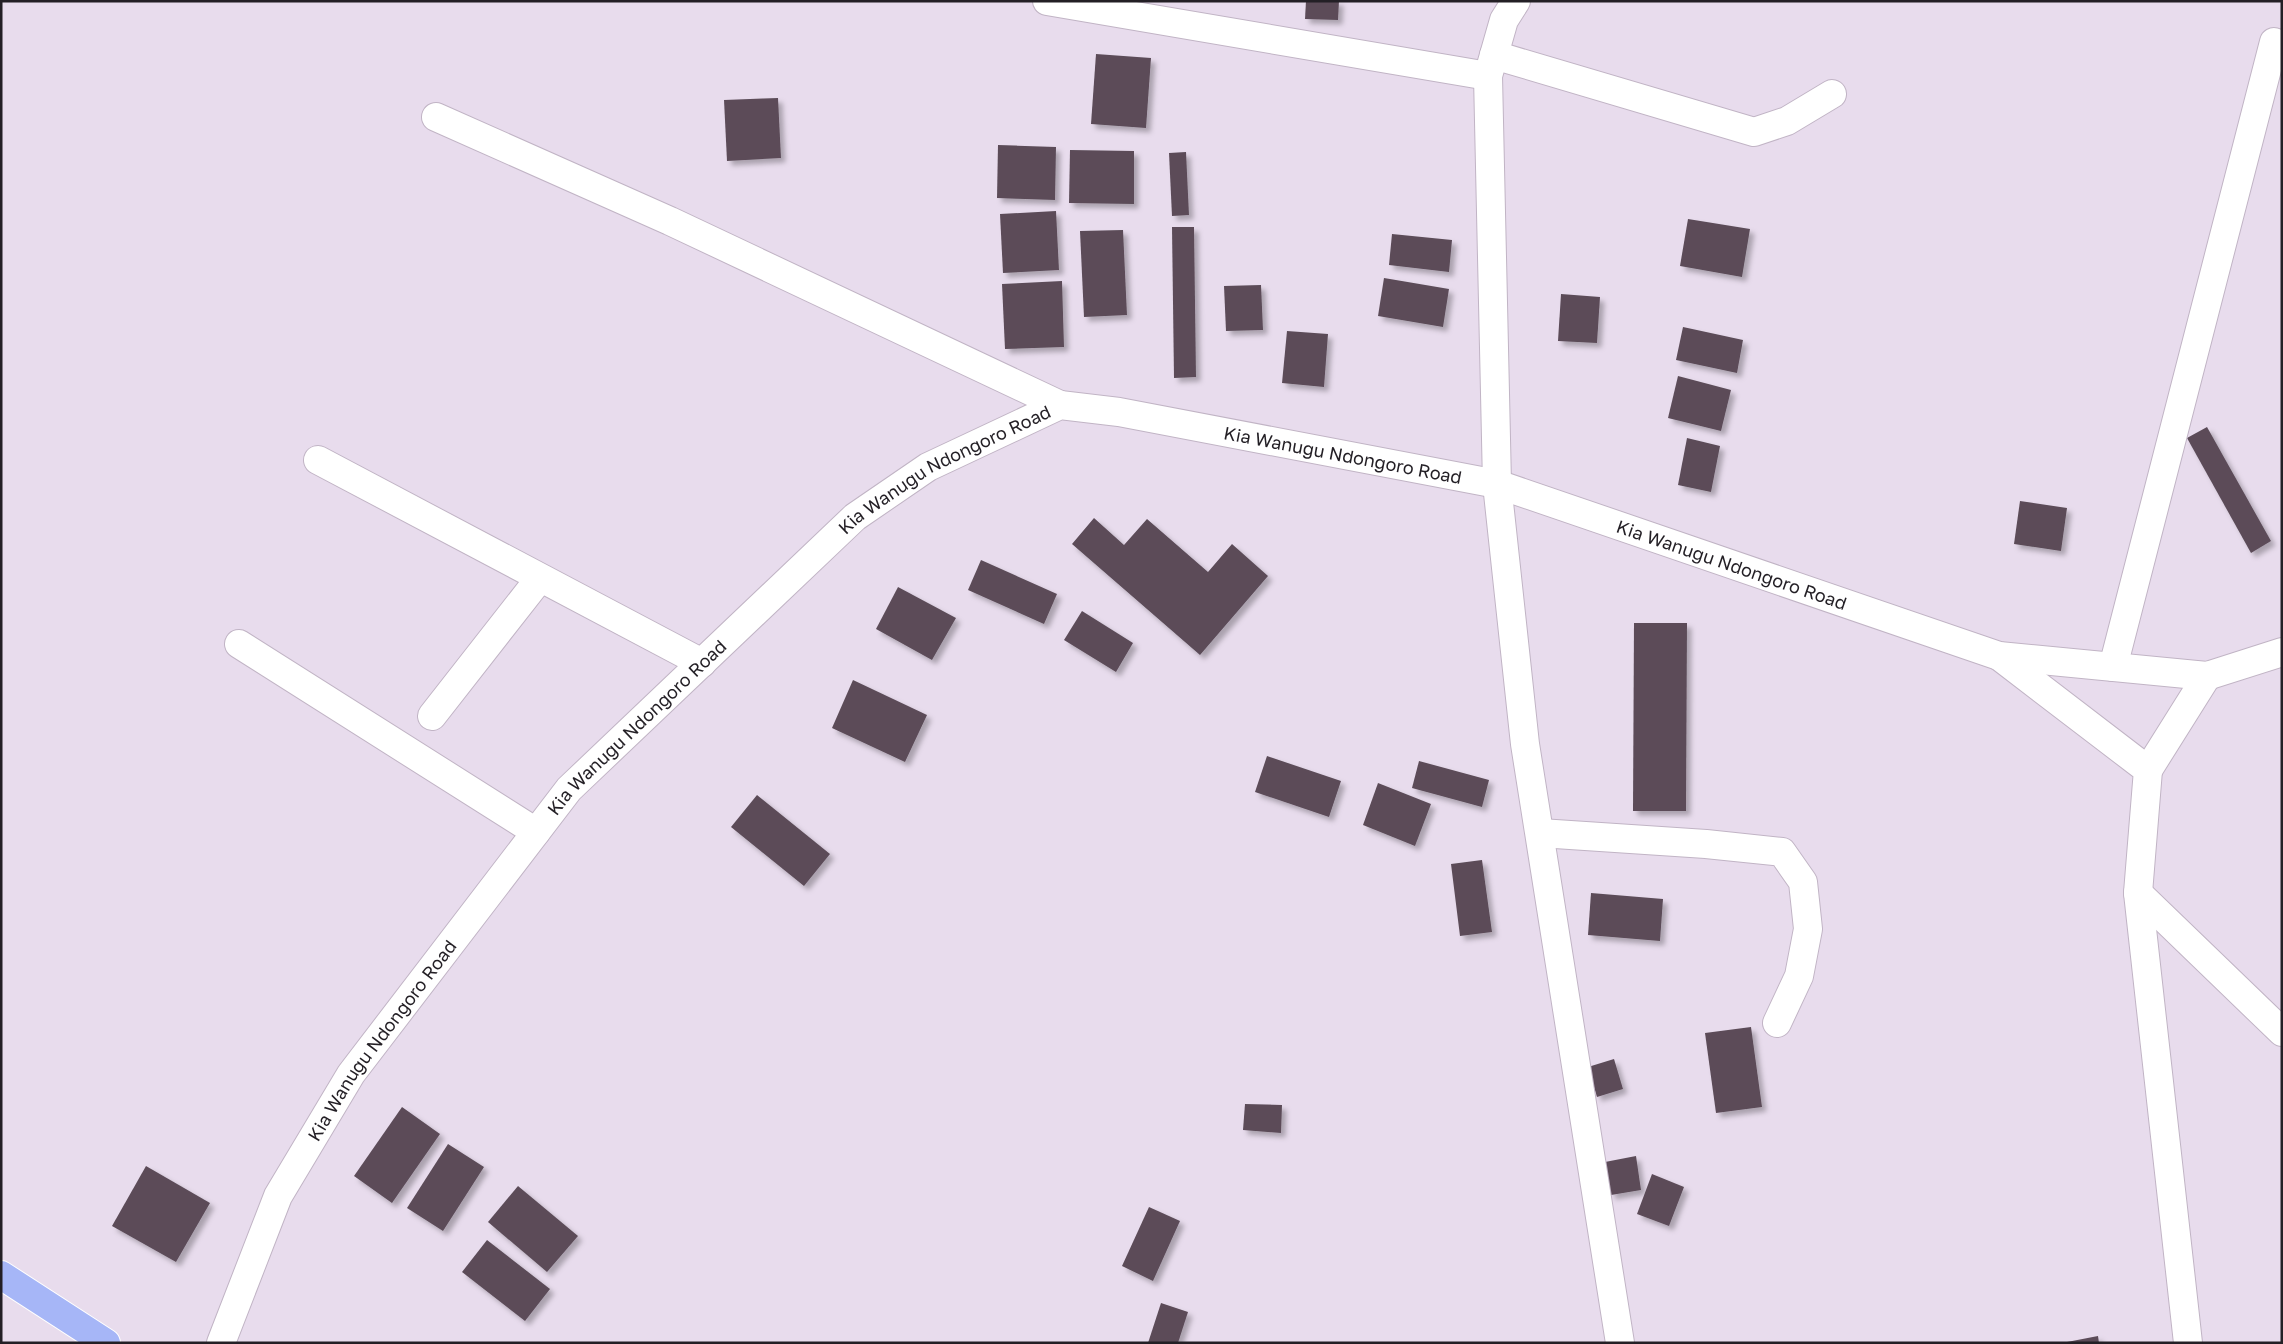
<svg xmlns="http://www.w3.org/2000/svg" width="2283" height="1344" font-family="'Golos Text',sans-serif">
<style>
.building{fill:#5b4c58;filter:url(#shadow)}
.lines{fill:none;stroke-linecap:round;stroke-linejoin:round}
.minor-casing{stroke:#c1b4c5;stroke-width:30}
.major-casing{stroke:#fff;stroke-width:30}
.minor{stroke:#fff;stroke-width:28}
.major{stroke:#a6b6f7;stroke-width:28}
.labels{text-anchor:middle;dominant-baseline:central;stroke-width:5;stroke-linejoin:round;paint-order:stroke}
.street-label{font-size:18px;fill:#231f25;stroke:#fff}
</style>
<defs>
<filter id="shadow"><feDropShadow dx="4.5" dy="4.5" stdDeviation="2.5" flood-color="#0004"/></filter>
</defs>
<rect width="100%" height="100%" fill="#e8dced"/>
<g class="building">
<path d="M 1306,1 L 1339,1 L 1338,20 L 1305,19 Z"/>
<path d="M 1096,54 L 1151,58 L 1146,128 L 1091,124 Z"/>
<path d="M 778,98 L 781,158 L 727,161 L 724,100 Z"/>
<path d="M 998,145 L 1056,147 L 1055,200 L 997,198 Z"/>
<path d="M 1070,150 L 1134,151 L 1134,204 L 1069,203 Z"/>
<path d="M 1186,152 L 1189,215 L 1172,216 L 1169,153 Z"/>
<path d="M 1056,211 L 1059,270 L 1003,273 L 1000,214 Z"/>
<path d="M 1688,219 L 1750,229 L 1742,277 L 1680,266 Z"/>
<path d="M 1172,227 L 1194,227 L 1196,377 L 1174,378 Z"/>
<path d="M 1123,230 L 1127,315 L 1084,317 L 1080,231 Z"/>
<path d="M 1392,234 L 1452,240 L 1449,272 L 1389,265 Z"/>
<path d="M 1384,278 L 1449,289 L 1443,327 L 1378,316 Z"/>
<path d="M 1062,281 L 1064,347 L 1005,349 L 1002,284 Z"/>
<path d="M 1261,285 L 1263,330 L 1226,331 L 1224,286 Z"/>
<path d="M 1561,294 L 1600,297 L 1597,343 L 1558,341 Z"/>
<path d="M 1683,327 L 1743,340 L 1737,373 L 1676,360 Z"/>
<path d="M 1287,331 L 1328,334 L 1324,387 L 1282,383 Z"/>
<path d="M 1678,376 L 1731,390 L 1721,431 L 1668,418 Z"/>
<path d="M 2207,427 L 2271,541 L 2251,553 L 2187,438 Z"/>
<path d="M 1687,438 L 1720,446 L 1711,492 L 1678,485 Z"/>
<path d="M 2020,501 L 2067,508 L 2061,551 L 2014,544 Z"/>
<path d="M 1094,518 L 1124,545 L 1147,519 L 1208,572 L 1232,544 L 1268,576 L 1200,655 L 1072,544 Z"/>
<path d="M 981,560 L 1057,594 L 1044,624 L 968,590 Z"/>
<path d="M 898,587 L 956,618 L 932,660 L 876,629 Z"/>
<path d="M 1082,611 L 1133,643 L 1116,672 L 1064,640 Z"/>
<path d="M 1634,623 L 1687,623 L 1686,811 L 1633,811 Z"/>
<path d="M 853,680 L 927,715 L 905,762 L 832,728 Z"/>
<path d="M 1267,756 L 1341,781 L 1329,817 L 1255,792 Z"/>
<path d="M 1419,761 L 1489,780 L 1482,807 L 1412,788 Z"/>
<path d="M 1378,783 L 1431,804 L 1415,846 L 1363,825 Z"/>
<path d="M 757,795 L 830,854 L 804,886 L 731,827 Z"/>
<path d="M 1482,860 L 1492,932 L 1460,936 L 1451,864 Z"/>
<path d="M 1591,893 L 1663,899 L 1660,941 L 1588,935 Z"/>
<path d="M 1751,1027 L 1762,1107 L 1716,1113 L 1705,1033 Z"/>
<path d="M 1614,1059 L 1623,1089 L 1597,1097 L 1588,1067 Z"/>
<path d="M 1245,1104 L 1282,1105 L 1281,1133 L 1243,1130 Z"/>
<path d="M 402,1107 L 440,1134 L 392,1203 L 354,1176 Z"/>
<path d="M 448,1144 L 484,1167 L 443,1231 L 407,1208 Z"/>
<path d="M 1636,1156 L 1641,1190 L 1611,1195 L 1605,1162 Z"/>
<path d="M 146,1166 L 210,1203 L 176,1262 L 112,1226 Z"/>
<path d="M 1652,1174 L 1684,1187 L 1669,1226 L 1637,1214 Z"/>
<path d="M 518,1186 L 578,1236 L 547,1272 L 488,1222 Z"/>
<path d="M 1149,1207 L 1180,1221 L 1153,1281 L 1122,1266 Z"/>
<path d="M 487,1240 L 550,1289 L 525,1321 L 462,1272 Z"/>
<path d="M 1161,1303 L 1188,1312 L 1178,1343 L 1148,1343 Z"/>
<path d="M 2098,1336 L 2099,1343 L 2067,1343 L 2067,1342 Z"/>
</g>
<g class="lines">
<defs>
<g id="minor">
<path d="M 1047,1 L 1488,76"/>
<path d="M 1516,1 L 1504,20 L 1488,76 L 1497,484 L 1525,744 L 1620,1343"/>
<path d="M 1494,55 L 1754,132 L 1787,121 L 1832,94"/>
<path d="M 436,117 L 670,221 L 1060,405"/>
<path d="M 318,460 L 702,663"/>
<path d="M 239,644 L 536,832"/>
<path d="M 1999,656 L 2148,770 L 2138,893 L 2188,1343"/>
<path d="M 2113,667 L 2274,42"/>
<path d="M 432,716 L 540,578"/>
<path d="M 2148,770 L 2207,676"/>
<path d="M 1540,833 L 1706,844 L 1782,852 L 1803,882 L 1808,929 L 1799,976 L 1777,1023"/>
<path d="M 2138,893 L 2282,1032"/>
<path id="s1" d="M 221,1343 L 278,1196 L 351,1074 L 569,789 L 855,517 L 928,467 L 1060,405 L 1119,412 L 1497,484 L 1999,656 L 2207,676 L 2282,652"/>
</g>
<path id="major" d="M 1,1275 L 106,1343"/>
</defs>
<use href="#minor" class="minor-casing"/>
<use href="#major" class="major-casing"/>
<use href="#minor" class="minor"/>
<use href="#major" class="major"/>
</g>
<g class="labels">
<g class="street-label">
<text stroke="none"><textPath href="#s1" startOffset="1575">Kia Wanugu Ndongoro Road</textPath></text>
<text stroke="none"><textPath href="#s1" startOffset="1155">Kia Wanugu Ndongoro Road</textPath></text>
<text stroke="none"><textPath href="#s1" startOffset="1980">Kia Wanugu Ndongoro Road</textPath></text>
<text stroke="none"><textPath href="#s1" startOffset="750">Kia Wanugu Ndongoro Road</textPath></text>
<text stroke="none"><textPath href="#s1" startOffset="345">Kia Wanugu Ndongoro Road</textPath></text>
</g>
</g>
<rect width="2283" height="1344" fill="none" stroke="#231f25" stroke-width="5"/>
</svg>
